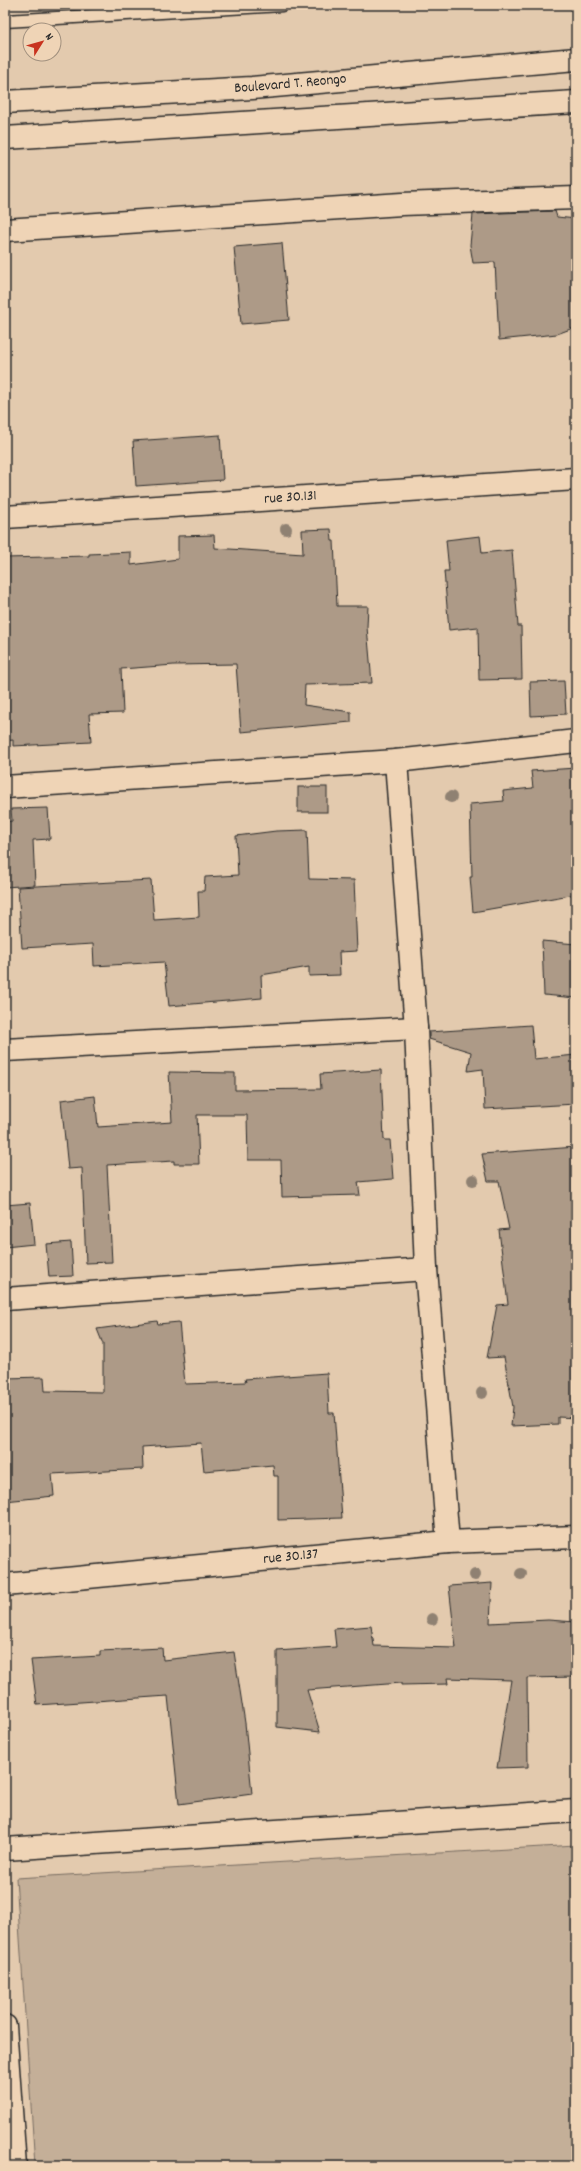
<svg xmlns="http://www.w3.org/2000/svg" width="581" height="2171" font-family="Dekko,sans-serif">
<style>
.green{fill:#c4af98;stroke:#786d62}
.building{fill:#ad9a87;stroke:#2b2b2b}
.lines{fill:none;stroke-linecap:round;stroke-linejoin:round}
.lane-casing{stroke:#2b2b2b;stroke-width:15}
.street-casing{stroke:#2b2b2b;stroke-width:25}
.primary-casing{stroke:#2b2b2b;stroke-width:25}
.lane{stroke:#efd4b6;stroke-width:12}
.street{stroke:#efd4b6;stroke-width:22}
.primary{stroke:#efd4b6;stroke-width:22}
.tree{fill:#8f8172}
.labels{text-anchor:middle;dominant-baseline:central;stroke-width:3.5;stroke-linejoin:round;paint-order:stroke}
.street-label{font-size:15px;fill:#2b2b2b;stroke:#efd4b6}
</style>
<rect width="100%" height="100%" fill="#e3caae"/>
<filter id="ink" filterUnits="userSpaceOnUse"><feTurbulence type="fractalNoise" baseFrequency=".025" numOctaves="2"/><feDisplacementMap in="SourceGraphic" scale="8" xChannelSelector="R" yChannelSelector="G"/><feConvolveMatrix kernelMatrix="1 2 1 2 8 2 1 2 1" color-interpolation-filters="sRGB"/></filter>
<g filter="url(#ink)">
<path class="green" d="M 576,1845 L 576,2166 L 35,2166 L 16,1878 Z"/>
<g class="building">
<path d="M 555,211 L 557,217 L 576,219 L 576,282 L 574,299 L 576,301 L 576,327 L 557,334 L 499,340 L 495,262 L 473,263 L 470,245 L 473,214 Z"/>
<path d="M 282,243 L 289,320 L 241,324 L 234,247 Z"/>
<path d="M 220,435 L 223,480 L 136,486 L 133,441 Z"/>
<path d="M 331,529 L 332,541 L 334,541 L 337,606 L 368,606 L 367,627 L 372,683 L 305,685 L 304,705 L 351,712 L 351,722 L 241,732 L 236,664 L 174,665 L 121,669 L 123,713 L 89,714 L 91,742 L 13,746 L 13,740 L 5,741 L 5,558 L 89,556 L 89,554 L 131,552 L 131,565 L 178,559 L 178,536 L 214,535 L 215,548 L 303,554 L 302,530 Z"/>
<path d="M 480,536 L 482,553 L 512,550 L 518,626 L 521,626 L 522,679 L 479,680 L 478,627 L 449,630 L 444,571 L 449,571 L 446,540 Z"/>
<path d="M 564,681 L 566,714 L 531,716 L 530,682 Z"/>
<path d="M 576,768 L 576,894 L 473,912 L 470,877 L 472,877 L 470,804 L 504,801 L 503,791 L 533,788 L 531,771 Z"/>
<rect x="298" y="787" width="29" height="25"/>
<path d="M 48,808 L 50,839 L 33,840 L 35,885 L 5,887 L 5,822 L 12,821 L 11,809 Z"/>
<path d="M 307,830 L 309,879 L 354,880 L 357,951 L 339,952 L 340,975 L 309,976 L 309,967 L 261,975 L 262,998 L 169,1006 L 164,962 L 94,966 L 93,944 L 22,948 L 18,887 L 151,880 L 154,920 L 199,917 L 198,891 L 204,891 L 205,877 L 238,875 L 236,836 L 276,831 Z"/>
<path d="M 542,941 L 576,944 L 576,998 L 544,995 Z"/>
<path d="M 531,1025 L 534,1059 L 576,1055 L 576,1104 L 485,1109 L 483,1069 L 468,1071 L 471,1052 L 429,1039 L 429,1032 Z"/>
<path d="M 381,1070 L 384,1140 L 390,1140 L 393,1179 L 358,1182 L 360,1195 L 282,1197 L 281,1160 L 248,1160 L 247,1115 L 197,1115 L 199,1164 L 174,1164 L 174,1161 L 107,1165 L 112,1262 L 86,1263 L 82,1168 L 68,1169 L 61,1100 L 95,1096 L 98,1127 L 172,1122 L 169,1072 L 235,1073 L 235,1090 L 321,1089 L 320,1074 Z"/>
<path d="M 576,1147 L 576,1418 L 558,1417 L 558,1424 L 511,1426 L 513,1407 L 504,1357 L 487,1358 L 497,1305 L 508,1304 L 499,1230 L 509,1229 L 499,1181 L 488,1181 L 482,1154 Z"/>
<path d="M 30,1203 L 34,1244 L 5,1247 L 5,1205 Z"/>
<path d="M 71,1242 L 73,1276 L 49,1277 L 46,1244 Z"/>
<path d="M 157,1321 L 158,1324 L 179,1322 L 185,1384 L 246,1382 L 245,1379 L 327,1373 L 329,1413 L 334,1413 L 342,1518 L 278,1520 L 278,1476 L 274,1476 L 273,1465 L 204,1471 L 201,1443 L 142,1447 L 143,1469 L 52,1474 L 54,1496 L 5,1501 L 5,1378 L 44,1377 L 45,1391 L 103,1392 L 103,1344 L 97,1329 Z"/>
<path d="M 492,1583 L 490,1623 L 548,1620 L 576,1622 L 576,1677 L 527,1678 L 528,1767 L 497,1768 L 511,1680 L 447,1678 L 448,1684 L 401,1685 L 401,1683 L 307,1690 L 320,1732 L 277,1727 L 277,1651 L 336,1647 L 334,1629 L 371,1626 L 374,1646 L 456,1648 L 449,1586 Z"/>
<path d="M 162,1648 L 163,1660 L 234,1652 L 245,1723 L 252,1794 L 179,1804 L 168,1696 L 37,1705 L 31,1660 L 100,1656 L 100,1651 Z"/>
</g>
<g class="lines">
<defs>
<path id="lane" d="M 5,21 L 282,5"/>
<g id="street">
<path d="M 5,230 L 402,204 L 576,198"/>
<path id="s1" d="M 5,517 L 576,479"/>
<path d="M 396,761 L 416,1028 L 426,1269 L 448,1542"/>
<path d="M 5,787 L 396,761 L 576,741"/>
<path d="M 5,1050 L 416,1028"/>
<path d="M 5,1299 L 426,1269"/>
<path id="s2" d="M 5,1585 L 448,1542 L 576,1537"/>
<path d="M 5,1849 L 576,1811"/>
<path d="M 5,2026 L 15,2166"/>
</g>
<g id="primary">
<path id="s3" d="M 5,102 L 252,88 L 576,59"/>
<path d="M 5,138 L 576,102"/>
</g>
</defs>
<use href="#lane" class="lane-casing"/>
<use href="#street" class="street-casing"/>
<use href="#primary" class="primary-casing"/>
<use href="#lane" class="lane"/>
<use href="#street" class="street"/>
<use href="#primary" class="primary"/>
</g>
<g class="tree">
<circle cx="286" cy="529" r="6"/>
<circle cx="451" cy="797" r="6"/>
<circle cx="473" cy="1180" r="6"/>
<circle cx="482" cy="1393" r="6"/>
<circle cx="521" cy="1574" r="6"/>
<circle cx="475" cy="1575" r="6"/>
<circle cx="432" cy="1619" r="6"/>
</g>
</g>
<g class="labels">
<g class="street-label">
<text stroke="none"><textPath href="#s3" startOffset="286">Boulevard T. Reongo</textPath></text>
<text stroke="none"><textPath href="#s1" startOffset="286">rue 30.131</textPath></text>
<text stroke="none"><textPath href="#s2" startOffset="287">rue 30.137</textPath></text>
</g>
</g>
<rect width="581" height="2171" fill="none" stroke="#efd4b6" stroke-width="20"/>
<rect x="10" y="10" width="561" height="2151" fill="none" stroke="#2b2b2b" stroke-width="1.5" filter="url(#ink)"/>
<g transform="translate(42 42) rotate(53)"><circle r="19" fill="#efd4b6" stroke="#a1907e"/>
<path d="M0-3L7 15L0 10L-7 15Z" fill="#c8321e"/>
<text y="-6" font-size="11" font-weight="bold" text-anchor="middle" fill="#2b2b2b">N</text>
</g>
</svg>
